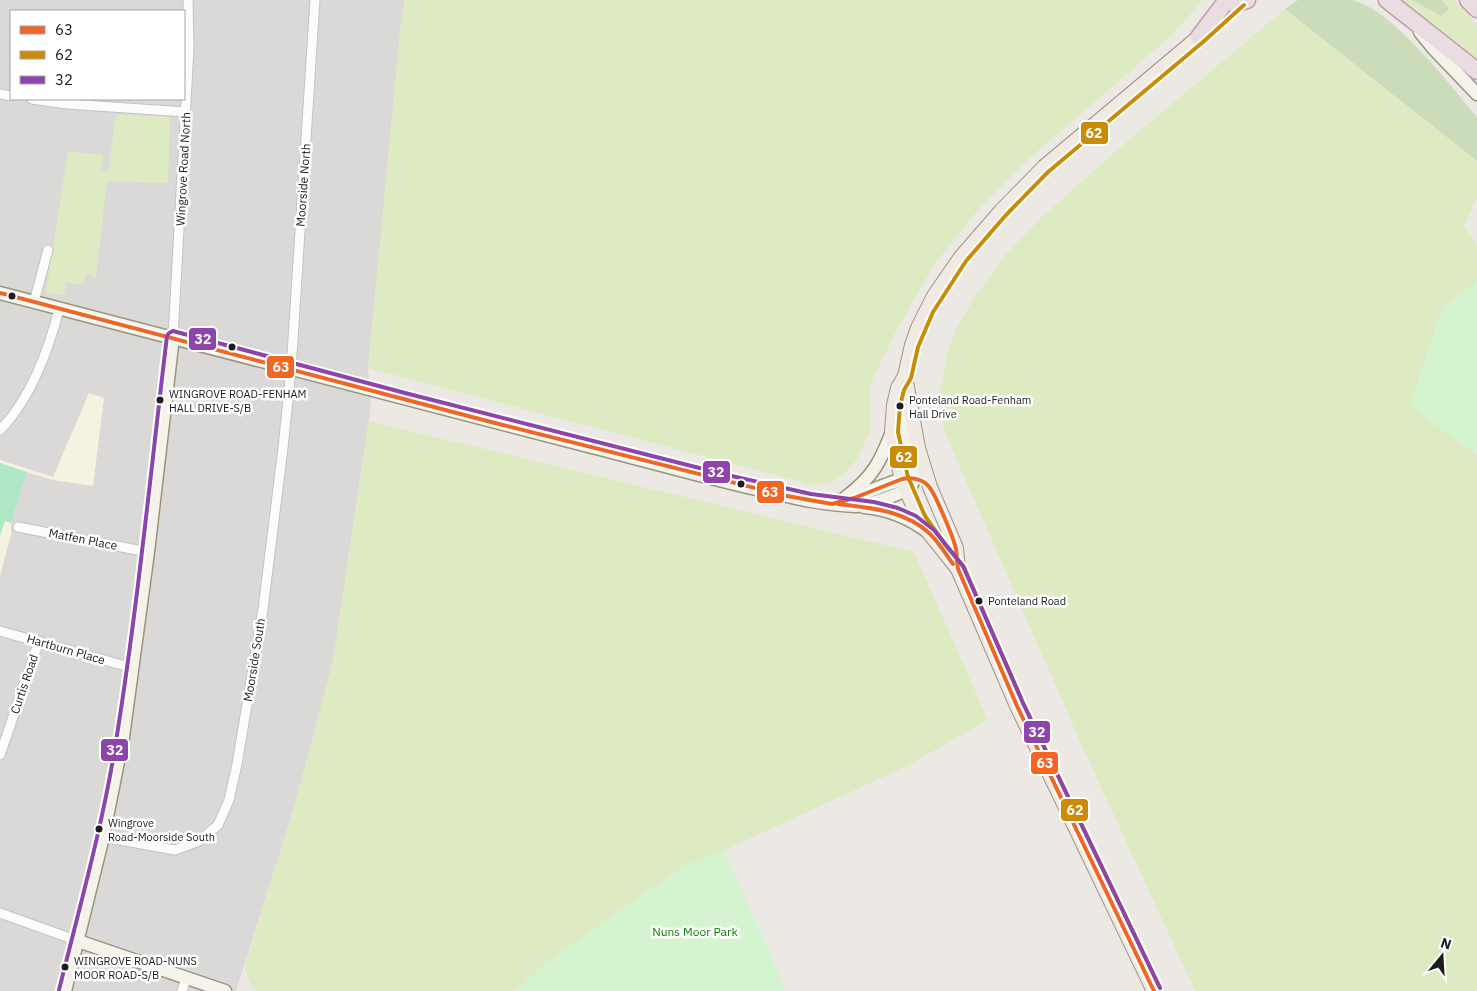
<svg xmlns="http://www.w3.org/2000/svg" width="1477" height="991" font-family="'IBM Plex Sans',sans-serif">
<style>
.residential{fill:#dbd9d7;fill-rule:evenodd}
.education{fill:#f6f2e0}
.grass{fill:#deebc2}
.forest{fill:#cadcb9}
.park{fill:#d3f4ce}
.pitch{fill:#aee6c7}
.lines{fill:none;stroke-linecap:round;stroke-linejoin:round}
.street-casing{stroke:#c4c3c1;stroke-width:11}
.secondary-casing{stroke:#97957c;stroke-width:15}
.primary-casing{stroke:#a29382;stroke-width:16}
.highway-casing{stroke:#c39bab;stroke-width:19}
.street{stroke:#fcfcfb;stroke-width:9}
.secondary{stroke:#f4f2e9;stroke-width:12}
.primary{stroke:#f1eae3;stroke-width:14}
.highway{stroke:#eadde1;stroke-width:16}
.bus-1-casing{stroke:#fff;stroke-width:8}
.bus-2-casing{stroke:#fff;stroke-width:8}
.bus-3-casing{stroke:#fff;stroke-width:8}
.bus-1{stroke:#f26522;stroke-width:4}
.bus-2{stroke:#cb8b06;stroke-width:4}
.bus-3{stroke:#8e44ad;stroke-width:4}
.bus-dot{fill:#1d1d1d;stroke:#fff;stroke-width:2}
.labels{text-anchor:middle;dominant-baseline:central;stroke-width:5;stroke-linejoin:round;paint-order:stroke}
.bus-label{font-size:11px;fill:#1d1d1d;stroke:#fff;text-anchor:start}
.street-label{font-size:12px;fill:#1d1d1d;stroke:#fff}
.park-label{font-size:12px;fill:#0b8205;stroke:#fff}
.line-badge{stroke:#fff;stroke-width:2}
.badge-label{font-size:14px;text-anchor:middle;font-weight:bold;fill:#fff}
</style>
<rect width="100%" height="100%" fill="#ece9e5"/>
<path class="residential" d="M 0,0 L 405,0 L 368,368 L 371,406 L 333,662 L 294,808 L 236,991 L 0,991 ZM 11,11 L 184,11 L 184,99 L 11,99 Z"/>
<path class="education" d="M 89,393 L 104,398 L 93,486 L 52,480 L 27,472 L 11,523 L 11,535 L 0,576 L 0,460 L 53,477 Z"/>
<g class="grass">
<path d="M 405,0 L 1203,0 L 1171,36 L 1032,156 L 978,210 L 934,265 L 894,335 L 870,385 L 871,428 L 859,456 L 850,468 L 830,484 L 812,485 L 368,368 L 400,31 Z"/>
<path d="M 1401,0 L 1412,0 L 1441,16 L 1449,9 L 1442,0 L 1454,0 L 1477,25 L 1477,62 Z"/>
<path d="M 1285,9 L 1477,161 L 1477,198 L 1464,226 L 1477,243 L 1477,280 L 1475,284 L 1443,307 L 1410,406 L 1477,455 L 1477,991 L 1195,991 L 1082,746 L 944,431 L 940,390 L 947,356 L 957,326 L 977,294 L 1006,254 L 1042,217 L 1123,145 Z"/>
<path d="M 116,115 L 170,117 L 168,183 L 107,181 L 96,277 L 86,274 L 84,285 L 67,282 L 64,295 L 46,292 L 68,151 L 103,155 L 101,171 L 108,172 Z"/>
<path d="M 369,421 L 914,552 L 988,720 L 907,766 L 725,850 L 682,867 L 542,966 L 516,991 L 258,991 L 251,986 L 244,968 L 294,808 L 333,662 Z"/>
</g>
<g class="forest">
<path d="M 1298,0 C 1313,0 1338,0 1352,0 C 1392,9 1450,85 1477,117 L 1477,161 L 1285,9 Z"/>
<path d="M 1412,0 L 1442,0 L 1449,9 L 1441,16 Z"/>
</g>
<g class="park">
<path d="M 1477,280 L 1477,451 L 1474,453 L 1410,406 L 1443,307 L 1475,284 Z"/>
<path d="M 725,850 L 786,991 L 516,991 L 542,966 L 682,867 Z"/>
</g>
<path class="pitch" d="M 0,463 L 27,472 L 11,523 L 5,521 L 0,536 Z"/>
<g class="lines">
<defs>
<g id="street">
<path d="M 0,94 L 11,96"/>
<path d="M 32,99 L 67,104 L 186,112"/>
<path d="M 34,302 L 48,250"/>
<path d="M 173,337 L 189,48 L 188,0"/>
<path d="M 0,430 C 30,400 49,349 59,309"/>
<path d="M 18,527 L 148,552"/>
<path d="M 0,631 L 133,668"/>
<path d="M 0,755 L 39,641"/>
<path d="M 103,837 L 175,850 L 199,841 L 218,825 L 229,800 L 237,764 L 263,609 L 283,448 L 291,370 L 315,0"/>
<path d="M 0,913 L 78,941"/>
<path d="M 182,991 L 186,979"/>
</g>
<g id="secondary">
<path d="M 1420,32 L 1433,48 L 1477,94"/>
<path d="M 0,293 C 195,343 389,396 584,445 C 639,459 693,474 747,487 C 783,495 819,505 856,506 C 866,506 902,494 910,487 C 922,476 903,433 902,416 C 902,406 904,395 905,385"/>
<path d="M 846,497 C 873,477 880,462 892,432"/>
<path d="M 841,500 C 861,497 897,477 913,478"/>
<path d="M 864,507 C 888,509 908,517 928,532"/>
<path d="M 78,941 L 225,991"/>
<path d="M 65,991 L 103,837 L 123,737 L 148,552 L 173,337"/>
</g>
<g id="primary">
<path d="M 905,376 L 918,448 L 930,487 L 956,548 L 958,569"/>
<path d="M 1154,991 L 1017,706 L 958,569 L 930,534 L 915,510 L 902,479 L 896,456 L 892,432 L 894,405 L 898,388 L 905,376 L 912,345 L 918,328 L 934,296 L 961,257 L 1001,211 L 1044,167 L 1206,31"/>
</g>
<g id="highway">
<path d="M 1387,0 L 1477,71"/>
<path d="M 1468,0 L 1477,9"/>
<path d="M 1235,4 L 1247,0"/>
<path d="M 1199,37 L 1227,0"/>
</g>
</defs>
<use href="#street" class="street-casing"/>
<use href="#secondary" class="secondary-casing"/>
<use href="#primary" class="primary-casing"/>
<use href="#highway" class="highway-casing"/>
<use href="#street" class="street"/>
<use href="#secondary" class="secondary"/>
<use href="#primary" class="primary"/>
<use href="#highway" class="highway"/>
<defs>
<g id="bus-1">
<path d="M 0,293 L 491,422 L 787,496 L 832,504 L 854,498 L 902,479 C 912,477 924,479 930,488 C 936,496 954,539 956,549 C 957,556 957,563 958,569 L 1017,706 L 1154,991"/>
<path d="M 838,504 C 870,508 904,510 929,533 C 939,542 945,554 953,564"/>
</g>
<path id="bus-2" d="M 1160,988 L 1023,703 L 964,567 L 947,547 L 925,516 L 908,477 L 898,432 L 900,406 L 904,390 L 911,378 L 918,347 L 933,312 L 966,261 L 1006,215 L 1048,172 L 1203,42 L 1244,5"/>
<path id="bus-3" d="M 59,990 C 80,905 104,821 117,735 C 138,603 151,469 167,336 L 169,333 L 173,331 L 405,393 L 723,474 L 811,494 L 874,502 L 898,508 L 916,516 L 934,530 L 963,566 L 1023,703 L 1160,988"/>
</defs>
<use href="#bus-1" class="bus-1-casing"/>
<use href="#bus-2" class="bus-2-casing"/>
<use href="#bus-3" class="bus-3-casing"/>
<use href="#bus-1" class="bus-1"/>
<use href="#bus-2" class="bus-2"/>
<use href="#bus-3" class="bus-3"/>
</g>
<g class="bus-dot">
<circle cx="12" cy="296" r="4.5"/>
<circle cx="232" cy="347" r="4.5"/>
<circle cx="160" cy="400" r="4.5"/>
<circle cx="900" cy="406" r="4.5"/>
<circle cx="741" cy="484" r="4.5"/>
<circle cx="979" cy="601" r="4.5"/>
<circle cx="99" cy="829" r="4.5"/>
<circle cx="65" cy="967" r="4.5"/>
</g>
<g class="labels">
<g class="bus-label">
<text x="169" y="394">WINGROVE ROAD-FENHAM<tspan x="169" dy="14">HALL DRIVE-S/B</tspan></text>
<text x="909" y="400">Ponteland Road-Fenham<tspan x="909" dy="14">Hall Drive</tspan></text>
<text x="988" y="601">Ponteland Road</text>
<text x="108" y="823">Wingrove<tspan x="108" dy="14">Road-Moorside South</tspan></text>
<text x="74" y="961">WINGROVE ROAD-NUNS<tspan x="74" dy="14">MOOR ROAD-S/B</tspan></text>
</g>
<g class="street-label">
<text transform="translate(183 169) rotate(-87)">Wingrove Road North</text>
<text transform="translate(303 185) rotate(-86)">Moorside North</text>
<text transform="translate(83 539) rotate(11)">Matfen Place</text>
<text transform="translate(66 649) rotate(16)">Hartburn Place</text>
<text transform="translate(254 660) rotate(-81)">Moorside South</text>
<text transform="translate(24 684) rotate(-71)">Curtis Road</text>
</g>
<g class="park-label">
<text x="695" y="931">Nuns Moor Park</text>
</g>
</g>
<g class="line-badge">
<rect x="1080" y="121" width="29" height="24" rx="5" fill="#cb8b06"/>
<rect x="188" y="327" width="29" height="24" rx="5" fill="#8e44ad"/>
<rect x="266" y="355" width="29" height="24" rx="5" fill="#f26522"/>
<rect x="889" y="445" width="29" height="24" rx="5" fill="#cb8b06"/>
<rect x="702" y="460" width="29" height="24" rx="5" fill="#8e44ad"/>
<rect x="756" y="480" width="29" height="24" rx="5" fill="#f26522"/>
<rect x="1023" y="720" width="28" height="24" rx="5" fill="#8e44ad"/>
<rect x="100" y="738" width="29" height="24" rx="5" fill="#8e44ad"/>
<rect x="1030" y="751" width="29" height="24" rx="5" fill="#f26522"/>
<rect x="1060" y="798" width="29" height="24" rx="5" fill="#cb8b06"/>
</g>
<g class="badge-label">
<text x="1094" y="138">62</text>
<text x="203" y="344">32</text>
<text x="281" y="372">63</text>
<text x="904" y="462">62</text>
<text x="716" y="477">32</text>
<text x="770" y="497">63</text>
<text x="1037" y="737">32</text>
<text x="115" y="755">32</text>
<text x="1045" y="768">63</text>
<text x="1075" y="815">62</text>
</g>
<rect x="10" y="10" width="175" height="90" fill="#ffffff" stroke="#a5a5a5"/>
<rect x="20" y="26" width="25" height="8" fill="#f26522" stroke="#a5a5a5"/>
<text x="55" y="35" font-size="15" fill="#1d1d1d">63</text>
<rect x="20" y="51" width="25" height="8" fill="#cb8b06" stroke="#a5a5a5"/>
<text x="55" y="60" font-size="15" fill="#1d1d1d">62</text>
<rect x="20" y="76" width="25" height="8" fill="#8e44ad" stroke="#a5a5a5"/>
<text x="55" y="85" font-size="15" fill="#1d1d1d">32</text>
<g transform="translate(1442 956) rotate(18)" stroke="#ffffff" stroke-width="4" paint-order="stroke">
<path d="M0-4L9 19L0 12L-9 19Z" fill="#1d1d1d"/>
<text y="-8" font-size="14" font-weight="bold" text-anchor="middle" fill="#1d1d1d">N</text>
</g>
</svg>
